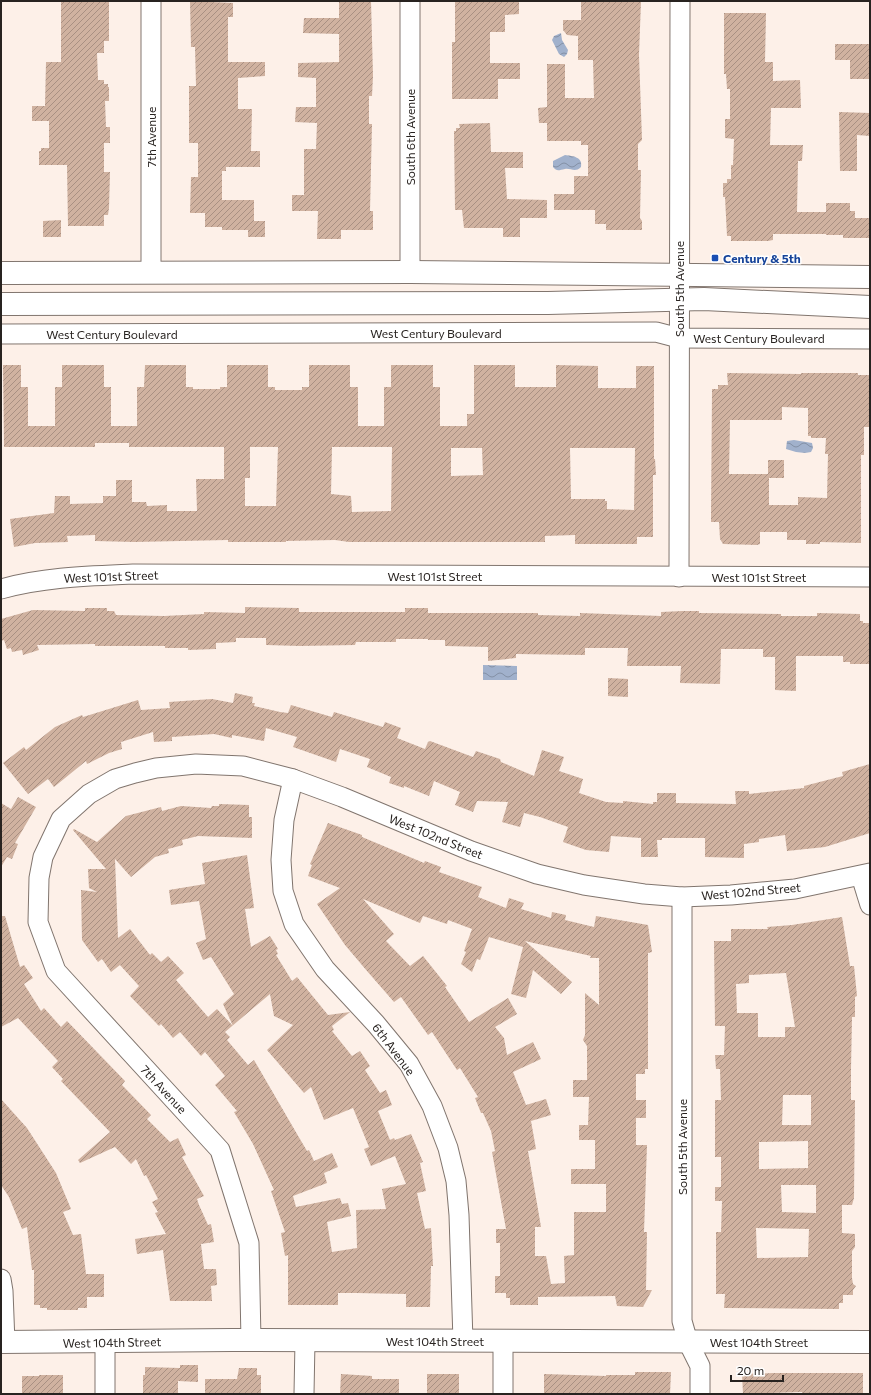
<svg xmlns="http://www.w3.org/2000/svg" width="871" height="1395" font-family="Commissioner,sans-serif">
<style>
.water{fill:url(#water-waves)}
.building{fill:url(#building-hatch);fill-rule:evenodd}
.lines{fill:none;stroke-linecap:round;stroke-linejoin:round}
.minor-casing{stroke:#81756e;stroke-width:21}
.tertiary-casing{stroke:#81756e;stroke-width:24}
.primary-casing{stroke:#81756e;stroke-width:24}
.minor{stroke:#fff;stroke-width:19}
.tertiary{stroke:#fff;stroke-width:22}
.primary{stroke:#fff;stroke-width:22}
.transit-dot{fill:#1a4fb4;stroke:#fff;stroke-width:1.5}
.labels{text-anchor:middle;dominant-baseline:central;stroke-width:3;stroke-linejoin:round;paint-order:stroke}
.street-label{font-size:12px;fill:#282320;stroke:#fff}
.transit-label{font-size:12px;font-weight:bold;fill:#164399;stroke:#fff;text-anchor:start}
</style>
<defs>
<pattern id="water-waves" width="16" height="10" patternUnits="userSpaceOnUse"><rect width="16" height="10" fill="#a1b1cc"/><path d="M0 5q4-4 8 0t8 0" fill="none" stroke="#8390a5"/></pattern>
<pattern id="building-hatch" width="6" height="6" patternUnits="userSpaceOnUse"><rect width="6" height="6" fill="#d0b2a0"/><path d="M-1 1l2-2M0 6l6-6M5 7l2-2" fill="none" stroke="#a99082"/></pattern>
</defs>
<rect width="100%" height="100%" fill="#fdf0e8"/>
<g class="water">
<path d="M 561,33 L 562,40 L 568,50 L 567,54 L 564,57 L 559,54 L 552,40 L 554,36 Z"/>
<path d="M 565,155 C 573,156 583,157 581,167 C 575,173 571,168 565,169 C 559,170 557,172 553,167 L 553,161 Z"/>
<path d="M 794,440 L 812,443 L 813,448 L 811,452 L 805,453 L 796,452 L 786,449 L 787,441 Z"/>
<path d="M 483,665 L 517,666 L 517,680 L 483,680 Z"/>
</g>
<g class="building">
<path d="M 61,1 L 109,1 L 109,41 L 104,41 L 104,53 L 97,53 L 98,80 L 104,80 L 104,84 L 108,84 L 108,87 L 109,87 L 109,101 L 105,101 L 106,127 L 110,127 L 110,143 L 104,143 L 104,172 L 110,172 L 109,208 L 108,215 L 104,215 L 104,226 L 68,226 L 67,165 L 39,165 L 39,151 L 41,151 L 41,148 L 49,148 L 49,121 L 32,121 L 32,106 L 45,106 L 46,62 L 61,62 Z"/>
<path d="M 190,1 L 233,3 L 233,17 L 228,17 L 228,62 L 265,62 L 265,76 L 238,78 L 238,109 L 252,109 L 251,151 L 260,151 L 260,167 L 226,167 L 226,171 L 222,171 L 222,200 L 254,200 L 254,221 L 265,221 L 265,237 L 248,237 L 248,230 L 222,230 L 222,227 L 205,227 L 205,213 L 190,213 L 191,177 L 198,177 L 198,143 L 189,143 L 189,86 L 196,86 L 195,47 L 191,47 Z"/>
<path d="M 339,1 L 371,1 L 373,76 L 372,96 L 369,96 L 369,124 L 372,124 L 370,211 L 373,211 L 373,230 L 341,230 L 341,239 L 317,239 L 318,211 L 292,211 L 292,195 L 304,195 L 304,149 L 316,149 L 317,123 L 295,122 L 296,107 L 316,107 L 316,78 L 298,77 L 298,63 L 339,62 L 339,34 L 303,33 L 304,18 L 339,18 Z"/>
<path d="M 455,1 L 519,1 L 519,14 L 505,15 L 505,32 L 490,32 L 490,63 L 520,63 L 520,79 L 498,79 L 498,99 L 452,99 L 452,42 L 455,42 Z"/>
<path d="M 581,1 L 641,1 L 639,55 L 642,140 L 638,144 L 638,170 L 641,170 L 640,218 L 642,221 L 642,230 L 606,230 L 606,224 L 595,224 L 595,210 L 554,210 L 554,194 L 574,194 L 574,176 L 588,176 L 588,145 L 581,145 L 581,141 L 547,141 L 547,123 L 539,123 L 538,108 L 547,107 L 547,64 L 565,64 L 565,98 L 594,98 L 593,60 L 578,60 L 578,36 L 567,35 L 563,30 L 563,20 L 581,20 Z"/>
<path d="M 724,13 L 766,13 L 765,62 L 773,62 L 773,81 L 800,80 L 801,108 L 771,108 L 770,145 L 803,145 L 802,161 L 798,161 L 797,212 L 826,212 L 826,203 L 850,203 L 850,211 L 855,211 L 855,218 L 870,218 L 870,238 L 843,238 L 843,235 L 826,235 L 826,234 L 773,234 L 773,240 L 768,241 L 731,241 L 731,236 L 727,236 L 725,197 L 723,197 L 723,183 L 727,183 L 727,179 L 731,179 L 731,165 L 733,165 L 734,139 L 725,138 L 725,119 L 730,119 L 730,89 L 727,89 L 726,74 L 724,74 Z"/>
<path d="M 835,44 L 870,44 L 870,79 L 850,79 L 850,60 L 835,60 Z"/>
<path d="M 839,112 L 870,113 L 870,136 L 857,135 L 857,171 L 840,171 Z"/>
<path d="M 490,123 L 491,152 L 523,152 L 523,168 L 505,168 L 507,199 L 547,200 L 547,218 L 520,218 L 520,237 L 503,237 L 503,228 L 464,228 L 462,210 L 455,210 L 454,131 L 456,131 L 456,128 L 460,128 L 459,124 Z"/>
<path d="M 61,220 L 61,237 L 43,237 L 43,221 Z"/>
<path d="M 3,365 L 21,365 L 21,387 L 28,387 L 28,426 L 55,426 L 55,387 L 62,387 L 62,365 L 104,365 L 104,387 L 111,387 L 111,426 L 137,426 L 137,387 L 144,387 L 145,365 L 186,365 L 186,387 L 193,387 L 193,389 L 220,389 L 220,387 L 227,387 L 227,365 L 268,365 L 268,387 L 275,387 L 275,390 L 302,390 L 302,387 L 309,387 L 309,365 L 350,365 L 350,387 L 358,387 L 358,426 L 384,426 L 384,387 L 391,387 L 391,365 L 433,365 L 433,387 L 440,387 L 440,426 L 467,426 L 467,414 L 474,414 L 474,365 L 515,365 L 515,387 L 556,387 L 556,365 L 598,366 L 598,388 L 636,388 L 636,366 L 654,366 L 654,459 L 655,459 L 656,475 L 653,475 L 653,537 L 637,537 L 637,544 L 575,544 L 575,535 L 545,536 L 545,542 L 349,542 L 335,540 L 286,541 L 286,542 L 228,542 L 228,540 L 134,542 L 95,541 L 95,535 L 67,536 L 68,542 L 35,543 L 14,547 L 10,519 L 54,513 L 55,496 L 70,496 L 70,504 L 103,503 L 103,496 L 116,496 L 116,480 L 132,480 L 132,502 L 146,502 L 147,506 L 167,505 L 167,511 L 197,511 L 196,479 L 224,479 L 224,447 L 129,447 L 129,443 L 95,443 L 95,447 L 4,447 ZM 250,447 L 278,447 L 276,506 L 245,506 L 245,478 L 250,478 ZM 332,447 L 392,447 L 391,511 L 352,512 L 351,496 L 331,494 ZM 451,448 L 482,448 L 483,475 L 451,476 ZM 570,448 L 635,448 L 634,510 L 607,509 L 607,501 L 605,501 L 605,499 L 571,499 Z"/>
<path d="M 727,373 L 801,374 L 801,373 L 858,373 L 858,375 L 870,375 L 870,427 L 864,427 L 864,455 L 861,455 L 861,543 L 820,542 L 820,544 L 806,544 L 806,540 L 787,540 L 787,532 L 760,532 L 760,544 L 757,545 L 723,544 L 720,539 L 719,522 L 711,522 L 712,389 L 718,389 L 718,385 L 728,385 ZM 782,407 L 808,408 L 808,436 L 811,436 L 811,438 L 826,438 L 825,454 L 828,454 L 827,498 L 798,497 L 798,505 L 769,505 L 769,478 L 784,478 L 784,460 L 768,460 L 768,474 L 729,474 L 730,420 L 782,420 Z"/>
<path d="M 245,607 L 299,608 L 299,612 L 405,612 L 405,608 L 428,608 L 428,613 L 538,613 L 538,615 L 580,616 L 580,613 L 661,616 L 661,612 L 683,611 L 699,611 L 699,613 L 781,614 L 781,616 L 817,616 L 817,613 L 860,614 L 860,621 L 863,621 L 863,623 L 870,623 L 870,664 L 850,664 L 850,662 L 843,662 L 843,656 L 796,656 L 796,691 L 775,690 L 775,657 L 763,657 L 763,649 L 721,649 L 720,684 L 680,683 L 681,666 L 627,666 L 628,648 L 585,648 L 585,655 L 516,654 L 516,658 L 488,661 L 488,647 L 445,646 L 445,640 L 428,640 L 428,639 L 396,639 L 396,642 L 356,642 L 355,645 L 300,646 L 266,645 L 266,638 L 236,638 L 236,642 L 216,643 L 216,649 L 188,650 L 188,648 L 165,648 L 165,646 L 95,646 L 95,644 L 37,645 L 39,650 L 23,655 L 22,650 L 12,652 L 11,648 L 7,649 L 4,640 L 1,641 L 1,619 L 33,610 L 85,611 L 85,608 L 107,608 L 107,611 L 114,611 L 116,615 L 164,616 L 204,614 L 204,612 L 245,613 Z"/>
<path d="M 608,678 L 628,679 L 628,697 L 608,696 Z"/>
<path d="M 235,693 L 253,697 L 252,703 L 255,703 L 254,706 L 280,712 L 288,713 L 291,705 L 332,717 L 334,712 L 383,727 L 385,722 L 401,728 L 397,738 L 425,749 L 428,742 L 430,741 L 473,757 L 476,751 L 500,759 L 501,762 L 534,776 L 542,750 L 564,757 L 559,771 L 583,779 L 579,793 L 606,802 L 623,803 L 623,801 L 653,804 L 653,802 L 657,802 L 657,793 L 676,793 L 676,803 L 736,804 L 735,791 L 749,791 L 749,794 L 804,788 L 804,786 L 843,776 L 842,772 L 870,764 L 870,833 L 825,847 L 787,851 L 785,835 L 759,839 L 759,842 L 744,844 L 744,858 L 705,857 L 705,838 L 662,838 L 662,840 L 657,840 L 658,857 L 641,857 L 641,838 L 611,836 L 609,852 L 586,850 L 563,842 L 568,827 L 540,817 L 524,813 L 520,827 L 502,822 L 508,802 L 477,801 L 473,812 L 455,805 L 460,792 L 434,781 L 429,796 L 404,786 L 404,788 L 389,783 L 391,777 L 367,767 L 370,759 L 340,749 L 336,762 L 293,747 L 297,737 L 266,728 L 264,741 L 232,735 L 232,738 L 214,734 L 172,737 L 172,741 L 154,742 L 153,732 L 121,742 L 122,749 L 109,753 L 87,764 L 86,761 L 54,787 L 48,779 L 28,794 L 3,763 L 24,747 L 26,750 L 55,727 L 82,715 L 83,717 L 138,700 L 141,710 L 170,708 L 169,702 L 212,699 L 233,703 Z"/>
<path d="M 18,797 L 36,807 L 15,843 L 18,844 L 12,859 L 7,857 L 1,867 L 1,803 L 11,809 Z"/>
<path d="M 219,804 L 249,805 L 249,817 L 252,817 L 252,838 L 198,836 L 182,840 L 183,845 L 168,849 L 169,853 L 155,857 L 131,877 L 115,859 L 118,938 L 130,929 L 150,955 L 152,953 L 161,962 L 168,956 L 184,973 L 176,980 L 208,1017 L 217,1009 L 233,1026 L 223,1004 L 234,994 L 211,957 L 203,960 L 196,943 L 206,939 L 199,901 L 171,905 L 169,890 L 205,884 L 202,863 L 247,855 L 254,908 L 245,909 L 251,947 L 270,936 L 278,949 L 276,950 L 278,954 L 276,955 L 292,981 L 297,977 L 328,1015 L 350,1012 L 332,1026 L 334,1030 L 332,1031 L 352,1056 L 360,1051 L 370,1066 L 365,1070 L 380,1093 L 386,1090 L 392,1105 L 378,1111 L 390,1140 L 394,1138 L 395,1140 L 411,1134 L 423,1162 L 420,1163 L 426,1191 L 417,1193 L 425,1229 L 431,1228 L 433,1266 L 431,1266 L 430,1307 L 406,1307 L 406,1294 L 356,1293 L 338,1293 L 338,1305 L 288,1305 L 288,1255 L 285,1256 L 281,1233 L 285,1232 L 271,1191 L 274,1190 L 253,1144 L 234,1112 L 237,1111 L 215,1085 L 225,1076 L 205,1052 L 201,1056 L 180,1032 L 173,1038 L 161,1024 L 159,1026 L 130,996 L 139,986 L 120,965 L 111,972 L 102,959 L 98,962 L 82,940 L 81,890 L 97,892 L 89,888 L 88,869 L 106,869 L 73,830 L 74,829 L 97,842 L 126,816 L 161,807 L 162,811 L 181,806 L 211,808 L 212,806 L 219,806 ZM 270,994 L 274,1016 L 293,1025 L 267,1050 L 304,1093 L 311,1087 L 324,1120 L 353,1108 L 369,1147 L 364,1149 L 371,1166 L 395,1156 L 406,1184 L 382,1189 L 386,1209 L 356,1210 L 357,1248 L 332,1252 L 327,1222 L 351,1216 L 348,1203 L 342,1204 L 340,1198 L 296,1207 L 293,1196 L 327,1183 L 324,1173 L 338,1167 L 332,1153 L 314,1161 L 309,1150 L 307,1151 L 297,1134 L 254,1060 L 248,1065 L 227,1040 L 230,1037 L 225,1032 Z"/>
<path d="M 328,823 L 362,835 L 362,837 L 424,863 L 425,861 L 441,867 L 439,872 L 482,887 L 478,897 L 506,908 L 509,898 L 524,903 L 521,909 L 551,918 L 552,912 L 566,915 L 565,920 L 594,927 L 596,916 L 648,925 L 652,952 L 648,953 L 648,1069 L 645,1069 L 645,1074 L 636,1074 L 636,1100 L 646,1100 L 646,1118 L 636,1118 L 636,1145 L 647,1145 L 644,1232 L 647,1232 L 646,1290 L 652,1290 L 643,1307 L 617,1306 L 615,1296 L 538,1297 L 538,1305 L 510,1305 L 510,1298 L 506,1298 L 506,1293 L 495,1293 L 495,1276 L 500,1276 L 500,1243 L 496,1243 L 496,1229 L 506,1229 L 492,1152 L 495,1151 L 491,1131 L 483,1113 L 481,1113 L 475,1098 L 478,1097 L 460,1068 L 457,1070 L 432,1032 L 428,1035 L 401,997 L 394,1002 L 367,971 L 345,945 L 317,904 L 340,888 L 308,876 L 312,865 L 310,864 ZM 363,899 L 420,923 L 423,916 L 447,924 L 448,920 L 472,929 L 464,951 L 466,952 L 461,964 L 472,972 L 477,959 L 480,960 L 489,937 L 523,947 L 511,994 L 526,998 L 533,970 L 561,994 L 572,982 L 525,941 L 591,956 L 590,958 L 599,958 L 599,1005 L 585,993 L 585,1035 L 583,1040 L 587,1046 L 587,1080 L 573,1080 L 573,1097 L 589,1097 L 588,1125 L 579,1125 L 579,1140 L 595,1140 L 595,1169 L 571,1169 L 571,1184 L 606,1184 L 606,1212 L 574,1212 L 574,1255 L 564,1256 L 565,1283 L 551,1284 L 546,1256 L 535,1256 L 535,1227 L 541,1227 L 528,1151 L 536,1149 L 531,1121 L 551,1115 L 546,1099 L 526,1105 L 513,1072 L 541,1059 L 533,1042 L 507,1055 L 504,1038 L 495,1027 L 517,1014 L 508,998 L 469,1022 L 445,987 L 447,986 L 423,956 L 410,966 L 386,941 L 394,934 Z"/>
<path d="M 1,916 L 5,916 L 20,967 L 24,965 L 33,978 L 24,984 L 41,1011 L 44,1008 L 61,1027 L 67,1021 L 125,1081 L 122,1085 L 151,1115 L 147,1119 L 170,1142 L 178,1138 L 186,1155 L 182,1157 L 204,1196 L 197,1199 L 199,1205 L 208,1225 L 211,1224 L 214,1242 L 201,1244 L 204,1269 L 216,1269 L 217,1285 L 211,1286 L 212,1301 L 170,1301 L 163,1250 L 137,1254 L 135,1239 L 166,1234 L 155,1213 L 158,1212 L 152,1202 L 158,1199 L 146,1175 L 144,1176 L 136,1159 L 131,1164 L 115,1147 L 80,1163 L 78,1160 L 110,1132 L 61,1081 L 63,1079 L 52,1067 L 58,1061 L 18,1018 L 1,1027 Z"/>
<path d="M 842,917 L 850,966 L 854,966 L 857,996 L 855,997 L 855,1017 L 852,1017 L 851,1069 L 851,1100 L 855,1100 L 854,1198 L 852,1205 L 842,1205 L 842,1233 L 855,1234 L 855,1247 L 852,1251 L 852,1278 L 853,1284 L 856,1286 L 853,1290 L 853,1295 L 843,1295 L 843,1303 L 839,1303 L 839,1309 L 724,1308 L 725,1294 L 716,1294 L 716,1232 L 721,1232 L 722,1201 L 715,1201 L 715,1187 L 721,1187 L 721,1157 L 715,1157 L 715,1100 L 721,1100 L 720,1069 L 716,1069 L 715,1055 L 724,1055 L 725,1026 L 715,1026 L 714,941 L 731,941 L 731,929 L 768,929 L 767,927 L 792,925 ZM 786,973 L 795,1027 L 785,1027 L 785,1037 L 758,1037 L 758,1013 L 737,1013 L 736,984 L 749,983 L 749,975 ZM 783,1095 L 811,1095 L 811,1125 L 782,1125 ZM 808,1141 L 808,1168 L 759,1169 L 759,1142 ZM 781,1185 L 816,1185 L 816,1213 L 782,1212 ZM 756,1228 L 809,1229 L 808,1257 L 757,1258 Z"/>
<path d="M 1,1099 L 27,1128 L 56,1173 L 71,1209 L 63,1212 L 73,1235 L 81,1234 L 86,1274 L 104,1274 L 104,1297 L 87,1297 L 87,1308 L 78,1308 L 78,1310 L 47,1310 L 47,1308 L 40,1308 L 40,1305 L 34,1305 L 34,1270 L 32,1270 L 27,1227 L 22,1229 L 9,1197 L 1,1185 Z"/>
<path d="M 180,1365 L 198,1365 L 198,1382 L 178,1381 L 178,1394 L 143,1394 L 143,1375 L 145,1375 L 145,1367 L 180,1368 Z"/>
<path d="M 239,1368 L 257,1368 L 257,1375 L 261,1375 L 261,1394 L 205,1394 L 205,1379 L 237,1379 Z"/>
<path d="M 635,1372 L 671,1372 L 670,1394 L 544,1394 L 544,1374 L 606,1376 L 606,1375 L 635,1375 Z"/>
<path d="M 774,1373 L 863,1373 L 863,1394 L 802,1394 L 802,1392 L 743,1394 L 742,1374 Z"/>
<path d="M 341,1374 L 372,1376 L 372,1379 L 399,1379 L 399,1394 L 340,1394 Z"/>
<rect x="427" y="1374" width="32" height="20"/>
<path d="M 39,1375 L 63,1375 L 63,1394 L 22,1394 L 22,1376 L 39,1376 Z"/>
</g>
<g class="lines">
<defs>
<g id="minor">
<path d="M 151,1 L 151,273"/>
<path d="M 410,272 L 410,1"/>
<path d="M 1,334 L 656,332 L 679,338 L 870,339"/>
<path d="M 679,577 L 680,1"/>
<path d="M 1,589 C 44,577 89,576 133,574 L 870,577"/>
<path d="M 293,779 L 284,820 L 281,860 L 283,891 L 294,924 L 325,969 L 376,1024 L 409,1064 L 432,1106 L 448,1148 L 456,1181 L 459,1215 L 463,1341"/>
<path d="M 861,876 L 870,905"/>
<path d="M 682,897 L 682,1321 L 688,1342 L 700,1366 L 700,1394"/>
<path d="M 1,1279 L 3,1291 L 5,1343"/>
<path d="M 251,1340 L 249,1243 L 220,1150 L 56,971 L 38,922 L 39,878 L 43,857 L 61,819 L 89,794 L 115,779 L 135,773 L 156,768 L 196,764 L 243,766 L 293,779 L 342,797 L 471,851 L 537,874 L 584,885 L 644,894 L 682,897 L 731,895 L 795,889 L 870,873"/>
<path d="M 105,1394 L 105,1343"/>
<path d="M 304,1394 L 305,1341"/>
<path d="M 503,1394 L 503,1341"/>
</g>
<path id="tertiary" d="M 1,1342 L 232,1340 L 870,1342"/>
<g id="primary">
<path d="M 1,273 L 410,272 L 870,277"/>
<path d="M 1,304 L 548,303 L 704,299 L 870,307"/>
</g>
</defs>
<use href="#minor" class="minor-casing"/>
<use href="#tertiary" class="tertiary-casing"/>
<use href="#primary" class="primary-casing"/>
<use href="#minor" class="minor"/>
<use href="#tertiary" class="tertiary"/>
<use href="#primary" class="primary"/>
</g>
<rect class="transit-dot" x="711" y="254" width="8" height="8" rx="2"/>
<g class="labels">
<g class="street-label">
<text transform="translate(151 137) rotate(-90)">7th Avenue</text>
<text transform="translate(410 137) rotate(-90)">South 6th Avenue</text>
<text transform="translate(679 289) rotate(-90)">South 5th Avenue</text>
<text x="436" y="333">West Century Boulevard</text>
<text x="112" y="334">West Century Boulevard</text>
<text x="759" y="338">West Century Boulevard</text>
<text transform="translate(111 576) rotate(-2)">West 101st Street</text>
<text x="435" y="576">West 101st Street</text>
<text x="759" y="577">West 101st Street</text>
<text transform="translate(436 836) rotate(22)">West 102nd Street</text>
<text transform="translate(751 891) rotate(-5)">West 102nd Street</text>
<text transform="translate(394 1049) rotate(53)">6th Avenue</text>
<text transform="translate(164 1089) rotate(47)">7th Avenue</text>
<text transform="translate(682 1147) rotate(-90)">South 5th Avenue</text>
<text x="435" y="1341">West 104th Street</text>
<text transform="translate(112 1342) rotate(-1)">West 104th Street</text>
<text x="759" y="1342">West 104th Street</text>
</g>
<g class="transit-label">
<text x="723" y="258">Century &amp; 5th</text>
</g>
</g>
<rect width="871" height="1395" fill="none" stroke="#282320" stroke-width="4"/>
<path d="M731 1375v6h52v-6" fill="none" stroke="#282320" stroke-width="2"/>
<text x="737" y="1375" font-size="12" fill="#282320" stroke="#ffffff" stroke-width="3" paint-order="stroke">20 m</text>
</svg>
